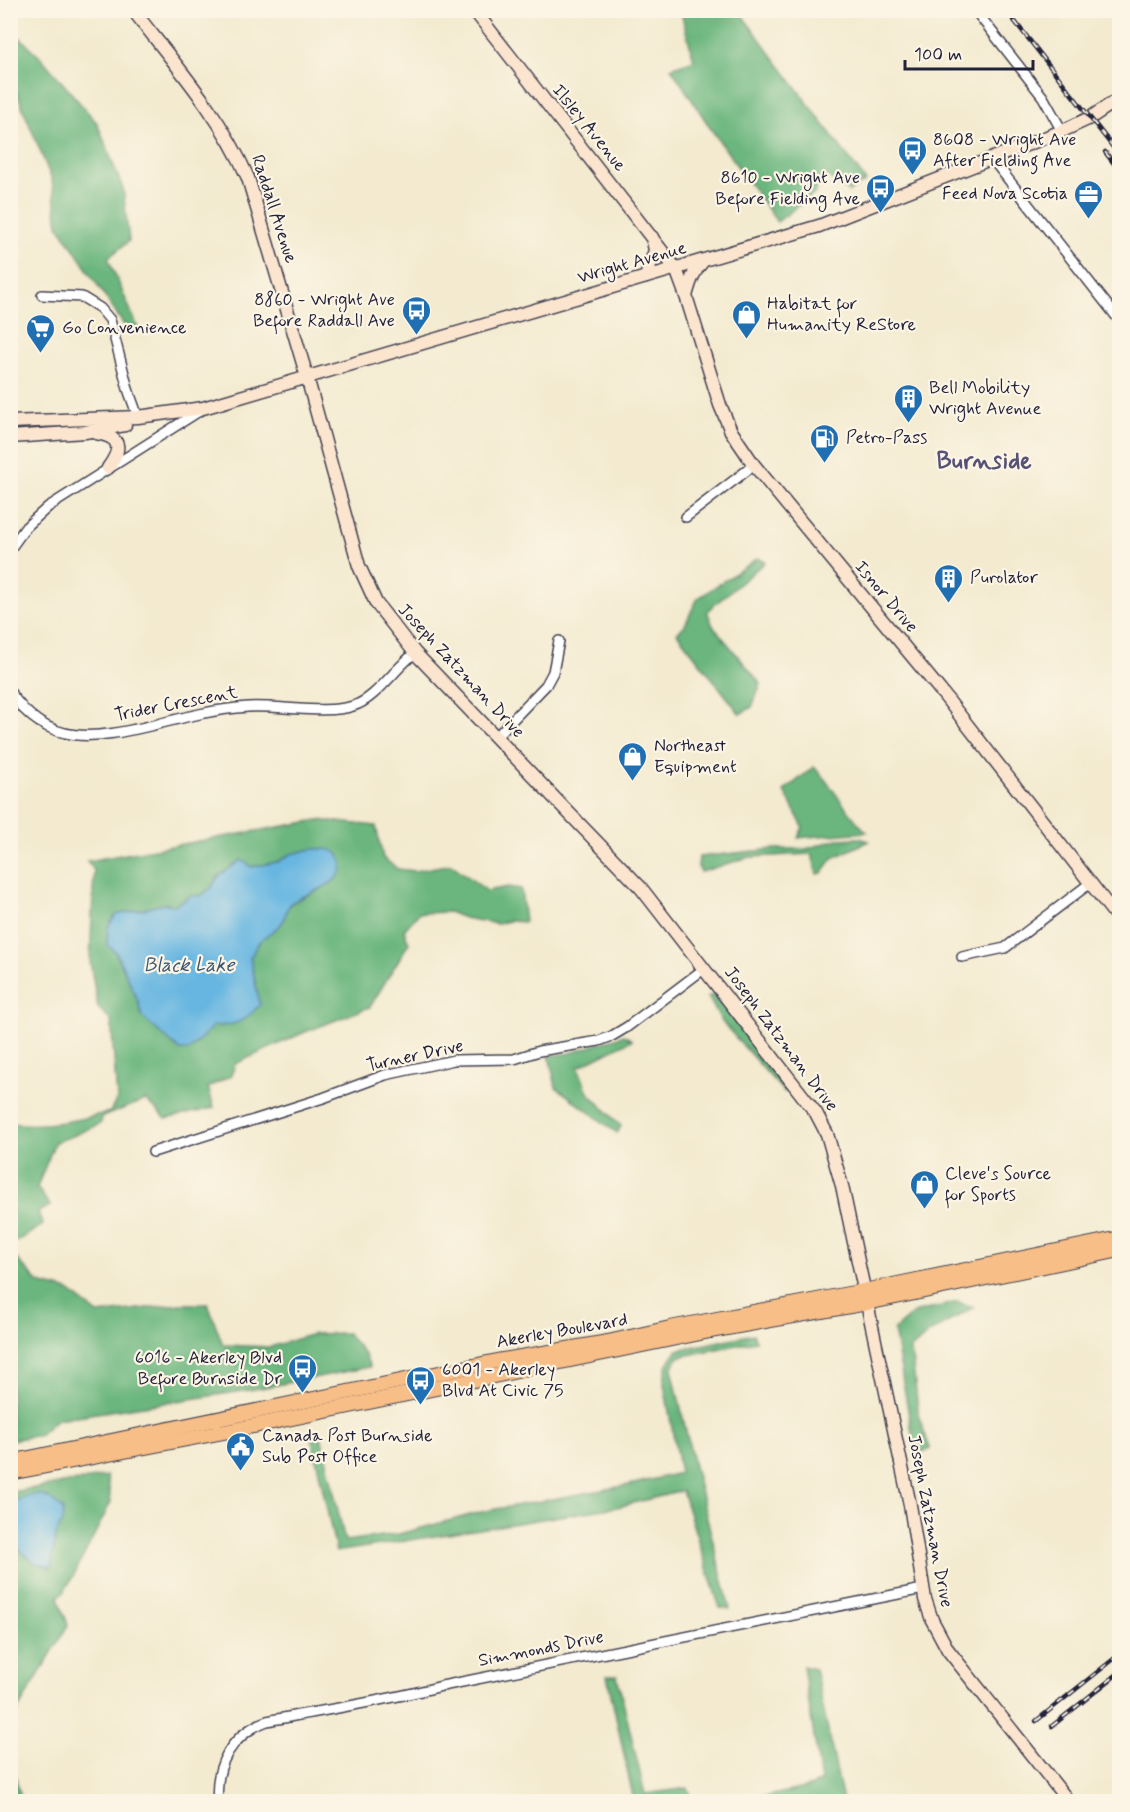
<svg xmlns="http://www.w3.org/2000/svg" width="1130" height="1812" font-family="Mynerve,sans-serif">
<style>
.forest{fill:#6bb67e;stroke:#466c5c;stroke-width:1.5;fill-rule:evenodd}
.water{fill:#66b6e1;stroke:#446c8e;stroke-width:1.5}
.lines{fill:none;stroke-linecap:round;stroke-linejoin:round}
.street-casing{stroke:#414051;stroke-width:12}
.secondary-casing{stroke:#414051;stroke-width:15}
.primary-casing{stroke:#414051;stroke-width:16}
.street{stroke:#fff;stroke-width:9}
.secondary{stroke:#fce5cf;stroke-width:12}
.primary{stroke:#f7be87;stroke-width:14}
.rail-casing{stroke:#22223b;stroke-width:4.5}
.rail{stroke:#fcf5e5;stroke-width:2;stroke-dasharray:7;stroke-linecap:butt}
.labels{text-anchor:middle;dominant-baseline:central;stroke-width:4.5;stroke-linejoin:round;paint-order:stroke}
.street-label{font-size:18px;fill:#22223b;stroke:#fcf5e5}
.poi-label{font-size:18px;fill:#22223b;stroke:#fcf5e5;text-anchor:start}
.water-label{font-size:20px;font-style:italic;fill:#3a5675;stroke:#fcf5e5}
.district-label{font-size:24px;font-weight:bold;fill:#565176;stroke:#fcf5e5}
</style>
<rect width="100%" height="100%" fill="#fcf5e5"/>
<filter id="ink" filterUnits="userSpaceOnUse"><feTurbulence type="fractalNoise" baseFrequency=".0167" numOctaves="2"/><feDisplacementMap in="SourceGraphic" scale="12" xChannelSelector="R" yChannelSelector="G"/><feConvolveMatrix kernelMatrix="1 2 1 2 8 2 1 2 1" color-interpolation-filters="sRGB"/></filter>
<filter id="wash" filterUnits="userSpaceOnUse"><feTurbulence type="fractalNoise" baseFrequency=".008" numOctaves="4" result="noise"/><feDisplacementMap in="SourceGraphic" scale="24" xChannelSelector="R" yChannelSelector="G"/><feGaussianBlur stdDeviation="1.35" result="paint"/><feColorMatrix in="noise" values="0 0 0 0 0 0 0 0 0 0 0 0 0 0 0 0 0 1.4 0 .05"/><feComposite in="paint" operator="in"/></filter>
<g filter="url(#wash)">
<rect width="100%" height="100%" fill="#f3eacf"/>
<g class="forest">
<path d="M 678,11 L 739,11 L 866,181 L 849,192 L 823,173 L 815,193 L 777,222 L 711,129 L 671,68 L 694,60 L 682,16 Z"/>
<path d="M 11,29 L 43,60 L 97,123 L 123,189 L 129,241 L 108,258 L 138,328 L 124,325 L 58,225 L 52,180 L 11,79 Z"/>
<path d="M 758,558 L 765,562 L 707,611 L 713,626 L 761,684 L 752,707 L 740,714 L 677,633 L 685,625 L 697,599 Z"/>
<path d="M 814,767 C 834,787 846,813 867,832 L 798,838 L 803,827 L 784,791 Z"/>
<path d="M 318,820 L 376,826 L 383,858 L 398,869 L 415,871 L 451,864 L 487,891 L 508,887 L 521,889 L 525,922 L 508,921 L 498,924 L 464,918 L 449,912 L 419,913 L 404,930 L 409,943 L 370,1007 L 305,1032 L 235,1064 L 231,1076 L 208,1087 L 214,1108 L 166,1119 L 146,1100 L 102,1117 L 101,1123 L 73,1136 L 55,1142 L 37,1187 L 50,1206 L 38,1212 L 43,1225 L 11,1245 L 11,1123 C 45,1128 77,1120 110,1112 L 117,1099 L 111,1020 L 98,1008 L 90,962 L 94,870 L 87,861 ZM 291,854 L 321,889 L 293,902 L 287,908 L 282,923 L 260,941 L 250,957 L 260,1005 L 224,1026 L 213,1026 L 189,1050 L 142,1017 L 138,1001 L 125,972 L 115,952 L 107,944 L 108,927 L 116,915 L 164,904 L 175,905 L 191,896 L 201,896 L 211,888 L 218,877 L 241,860 L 252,867 L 278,862 Z"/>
<path d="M 860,838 L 869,841 L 833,858 L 822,873 L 817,874 L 812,854 L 749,857 L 701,872 L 698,867 L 699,857 L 774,849 L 806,849 L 838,839 Z"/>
<path d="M 714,994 L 790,1087 L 784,1092 L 723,1023 L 708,997 Z"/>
<path d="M 624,1035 L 632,1040 L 578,1067 L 588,1092 L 621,1126 L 617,1133 L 556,1087 L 549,1056 L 571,1053 Z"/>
<path d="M 11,1253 L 39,1283 L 69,1291 L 98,1314 L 180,1304 L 208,1304 L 223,1345 L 270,1347 L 313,1334 L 347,1333 L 365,1355 L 370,1367 L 250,1390 L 57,1419 L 39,1435 L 11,1440 Z"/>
<path d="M 957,1302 L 974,1307 L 929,1333 L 911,1349 L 919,1417 L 930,1448 L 916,1456 L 894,1330 L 914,1313 Z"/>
<path d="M 753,1334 L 756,1341 L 678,1357 L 672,1369 L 693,1462 L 730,1609 L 720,1608 L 682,1491 L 617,1507 L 336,1552 L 312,1439 L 321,1436 L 345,1541 L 399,1534 L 485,1511 L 629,1485 L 680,1473 L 664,1384 C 665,1369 668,1361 678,1350 Z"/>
<path d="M 107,1476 L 111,1502 L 76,1571 L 64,1592 L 58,1597 L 68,1625 L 11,1722 L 11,1542 L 34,1562 L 51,1567 L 56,1535 L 62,1522 L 37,1494 L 11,1502 L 11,1492 Z"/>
<path d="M 803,1666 L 815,1669 L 843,1801 L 745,1801 L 813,1786 L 821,1781 Z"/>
<path d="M 607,1676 L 617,1676 L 645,1794 L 688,1788 L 694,1801 L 634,1801 Z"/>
<path d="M 14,1772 L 22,1801 L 11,1801 L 11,1773 Z"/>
</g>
<g class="water">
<path d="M 312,849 C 323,849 340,847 342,862 C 346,886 305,892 291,903 C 285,909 286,918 281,924 C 275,931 265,935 259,942 C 256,946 253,953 250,958 L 260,1005 C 244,1021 237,1026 213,1026 L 189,1050 L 180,1050 L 142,1017 L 138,1001 L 116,952 L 107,945 L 108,927 L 116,915 L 164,904 L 175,905 L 191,896 L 201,896 L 211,888 L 218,877 L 241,860 L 252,867 L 278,862 L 291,854 Z"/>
<path d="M 37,1494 L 48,1498 L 63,1509 L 62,1522 L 56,1535 L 51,1567 L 35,1563 L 11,1542 L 11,1502 Z"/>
</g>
</g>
<g filter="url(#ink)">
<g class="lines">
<defs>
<g id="street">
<path d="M 975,10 L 1043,97 L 1062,131"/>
<path d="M 993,160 L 1120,321"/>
<path d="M 42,295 L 82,297 L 100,308 L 110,320 L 128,389 L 138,417"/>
<path d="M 686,517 L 754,465"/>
<path d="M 10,549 L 26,527 L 48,507 L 201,410"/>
<path d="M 10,692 C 48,749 97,738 154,725 C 185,717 216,709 248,707 C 278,705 327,715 353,706 C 375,700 396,667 415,653"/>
<path d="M 496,737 L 546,685 L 553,672 L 559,641"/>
<path d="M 962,957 L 1005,948 L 1089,884"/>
<path d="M 153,1152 L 323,1098 L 385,1075 L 454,1060 L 514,1059 L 539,1051 L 599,1041 L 612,1036 L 627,1027 L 705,968"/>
<path d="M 218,1802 C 214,1765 232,1734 267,1721 C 325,1710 385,1701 442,1686 L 923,1589"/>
</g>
<g id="secondary">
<path d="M 133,10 C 175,64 221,116 248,178 L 307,377 L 359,566 L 376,603 L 415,653 L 641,888 L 816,1113 L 827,1134 L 842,1186 L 910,1505 L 925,1599 L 932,1620 L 948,1650 L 1069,1802"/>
<path d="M 474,10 L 676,269 L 686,296 L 720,405 L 731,431 L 754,465 L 940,690 L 1120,921"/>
<path d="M 646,277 L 655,250 L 652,237"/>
<path d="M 686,296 C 690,282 693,272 703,261"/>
<path d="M 10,422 L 138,417 L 203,408 L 819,226 L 1062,131 L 1090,118 L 1120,98"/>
<path d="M 96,433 C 122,437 122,449 108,468"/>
<path d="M 10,437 L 85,432 L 125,425"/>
</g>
<g id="primary">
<path d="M 10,1462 L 497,1361 L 608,1342 L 670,1328 L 864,1291 L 1120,1238"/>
<path d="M 10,1473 L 229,1431 L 710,1331 L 867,1303 L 1120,1250"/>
</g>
</defs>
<use href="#street" class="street-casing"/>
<use href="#secondary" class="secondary-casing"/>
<use href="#primary" class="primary-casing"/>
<use href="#street" class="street"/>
<use href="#secondary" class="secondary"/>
<use href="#primary" class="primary"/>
<defs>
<g id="rail">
<path d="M 1006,10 L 1120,156"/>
<path d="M 1105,152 L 1120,171"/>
<path d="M 1036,1721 L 1120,1654"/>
<path d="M 1052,1726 L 1120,1672"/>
</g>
</defs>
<use href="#rail" class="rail-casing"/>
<use href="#rail" class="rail"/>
</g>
</g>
<defs>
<symbol id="bus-pin" viewBox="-11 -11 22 30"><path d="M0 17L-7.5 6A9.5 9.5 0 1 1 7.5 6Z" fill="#1f6fb2" stroke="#fcf5e5"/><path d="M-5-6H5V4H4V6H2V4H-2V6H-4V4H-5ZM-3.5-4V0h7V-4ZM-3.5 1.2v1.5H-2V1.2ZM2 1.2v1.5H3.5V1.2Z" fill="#fff"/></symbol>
<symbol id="office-pin" viewBox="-11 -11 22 30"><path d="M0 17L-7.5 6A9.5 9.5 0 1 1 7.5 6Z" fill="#1f6fb2" stroke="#fcf5e5"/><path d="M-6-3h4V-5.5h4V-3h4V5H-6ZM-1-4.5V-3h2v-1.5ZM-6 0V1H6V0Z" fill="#fff"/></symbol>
<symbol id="shop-pin" viewBox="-11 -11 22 30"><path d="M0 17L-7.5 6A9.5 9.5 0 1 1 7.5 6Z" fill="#1f6fb2" stroke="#fcf5e5"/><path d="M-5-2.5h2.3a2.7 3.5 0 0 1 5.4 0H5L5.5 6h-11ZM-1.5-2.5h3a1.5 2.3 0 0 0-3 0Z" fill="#fff"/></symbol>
<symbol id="supermarket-pin" viewBox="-11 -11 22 30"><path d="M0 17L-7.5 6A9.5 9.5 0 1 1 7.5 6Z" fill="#1f6fb2" stroke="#fcf5e5"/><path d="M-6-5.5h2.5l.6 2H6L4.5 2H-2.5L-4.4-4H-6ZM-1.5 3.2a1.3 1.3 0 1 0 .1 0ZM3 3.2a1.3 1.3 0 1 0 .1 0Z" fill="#fff"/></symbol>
<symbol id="building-pin" viewBox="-11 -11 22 30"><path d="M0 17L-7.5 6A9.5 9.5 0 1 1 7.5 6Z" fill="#1f6fb2" stroke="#fcf5e5"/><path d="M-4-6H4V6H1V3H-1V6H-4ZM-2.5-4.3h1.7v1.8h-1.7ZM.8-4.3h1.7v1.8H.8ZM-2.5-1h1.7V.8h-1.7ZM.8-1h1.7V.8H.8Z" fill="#fff"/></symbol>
<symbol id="fuel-pin" viewBox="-11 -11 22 30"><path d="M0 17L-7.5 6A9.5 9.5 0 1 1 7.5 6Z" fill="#1f6fb2" stroke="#fcf5e5"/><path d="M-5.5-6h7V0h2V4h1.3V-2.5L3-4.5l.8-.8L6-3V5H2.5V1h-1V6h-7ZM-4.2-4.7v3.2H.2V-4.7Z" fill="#fff"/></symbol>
<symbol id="civic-pin" viewBox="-11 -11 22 30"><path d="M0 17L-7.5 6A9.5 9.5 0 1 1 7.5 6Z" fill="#1f6fb2" stroke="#fcf5e5"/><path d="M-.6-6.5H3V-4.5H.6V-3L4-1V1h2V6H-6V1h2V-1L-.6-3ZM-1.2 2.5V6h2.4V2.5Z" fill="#fff"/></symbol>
</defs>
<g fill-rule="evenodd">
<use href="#bus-pin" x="896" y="134" width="33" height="45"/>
<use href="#bus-pin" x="864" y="172" width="33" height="45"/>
<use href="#office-pin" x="1072" y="178" width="33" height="45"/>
<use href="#bus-pin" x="400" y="294" width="33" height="45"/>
<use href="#shop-pin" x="730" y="298" width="33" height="45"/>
<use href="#supermarket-pin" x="24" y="312" width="33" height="45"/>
<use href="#building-pin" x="892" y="382" width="33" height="45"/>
<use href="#fuel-pin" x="808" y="422" width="33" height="45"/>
<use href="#building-pin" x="932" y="562" width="33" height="45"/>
<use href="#shop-pin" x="616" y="740" width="33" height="45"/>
<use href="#shop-pin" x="908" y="1168" width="33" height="45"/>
<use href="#bus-pin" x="286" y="1352" width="33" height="45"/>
<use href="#bus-pin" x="404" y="1364" width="33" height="45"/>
<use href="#civic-pin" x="224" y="1430" width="33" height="45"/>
</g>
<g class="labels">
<g class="street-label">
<text transform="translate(589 128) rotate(51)">Ilsley Avenue</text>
<text transform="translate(274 209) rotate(72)">Raddall Avenue</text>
<text transform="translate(632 263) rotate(-16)">Wright Avenue</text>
<text transform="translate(886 597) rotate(50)">Isnor Drive</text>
<text transform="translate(461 671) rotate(47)">Joseph Zatzman Drive</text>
<text transform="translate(176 704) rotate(-11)">Trider Crescent</text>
<text transform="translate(781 1039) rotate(53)">Joseph Zatzman Drive</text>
<text transform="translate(415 1056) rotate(-12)">Turner Drive</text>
<text transform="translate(562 1331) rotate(-10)">Akerley Boulevard</text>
<text transform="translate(930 1521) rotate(79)">Joseph Zatzman Drive</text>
<text transform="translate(541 1649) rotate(-11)">Simmonds Drive</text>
</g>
<g class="poi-label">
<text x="933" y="140">8608 - Wright Ave<tspan x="933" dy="21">After Fielding Ave</tspan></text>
<text x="860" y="178" text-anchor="end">8610 - Wright Ave<tspan x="860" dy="21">Before Fielding Ave</tspan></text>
<text x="1068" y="194" text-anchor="end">Feed Nova Scotia</text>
<text x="395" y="300" text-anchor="end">8860 - Wright Ave<tspan x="395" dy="21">Before Raddall Ave</tspan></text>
<text x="767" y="304">Habitat for<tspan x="767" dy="21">Humanity ReStore</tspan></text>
<text x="62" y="328">Go Convenience</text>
<text x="929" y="388">Bell Mobility<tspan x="929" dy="21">Wright Avenue</tspan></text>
<text x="846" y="438">Petro-Pass</text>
<text x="970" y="578">Purolator</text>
<text x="654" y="746">Northeast<tspan x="654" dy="21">Equipment</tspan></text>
<text x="945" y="1174">Cleve's Source<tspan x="945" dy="21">for Sports</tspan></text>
<text x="282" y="1358" text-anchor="end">6016 - Akerley Blvd<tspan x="282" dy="21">Before Burnside Dr</tspan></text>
<text x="442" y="1370">6001 - Akerley<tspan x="442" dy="21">Blvd At Civic 75</tspan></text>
<text x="262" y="1436">Canada Post Burnside<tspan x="262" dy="21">Sub Post Office</tspan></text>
</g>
<g class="water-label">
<text x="189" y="965">Black Lake</text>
</g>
<g class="district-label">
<text x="984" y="461">Burnside</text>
</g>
</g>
<rect width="1130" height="1812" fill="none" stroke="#fcf5e5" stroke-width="36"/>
<path d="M905 60v9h128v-9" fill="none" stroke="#22223b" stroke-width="3"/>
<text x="914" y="60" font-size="18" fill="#22223b" stroke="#fcf5e5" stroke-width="4.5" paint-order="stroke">100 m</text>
</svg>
